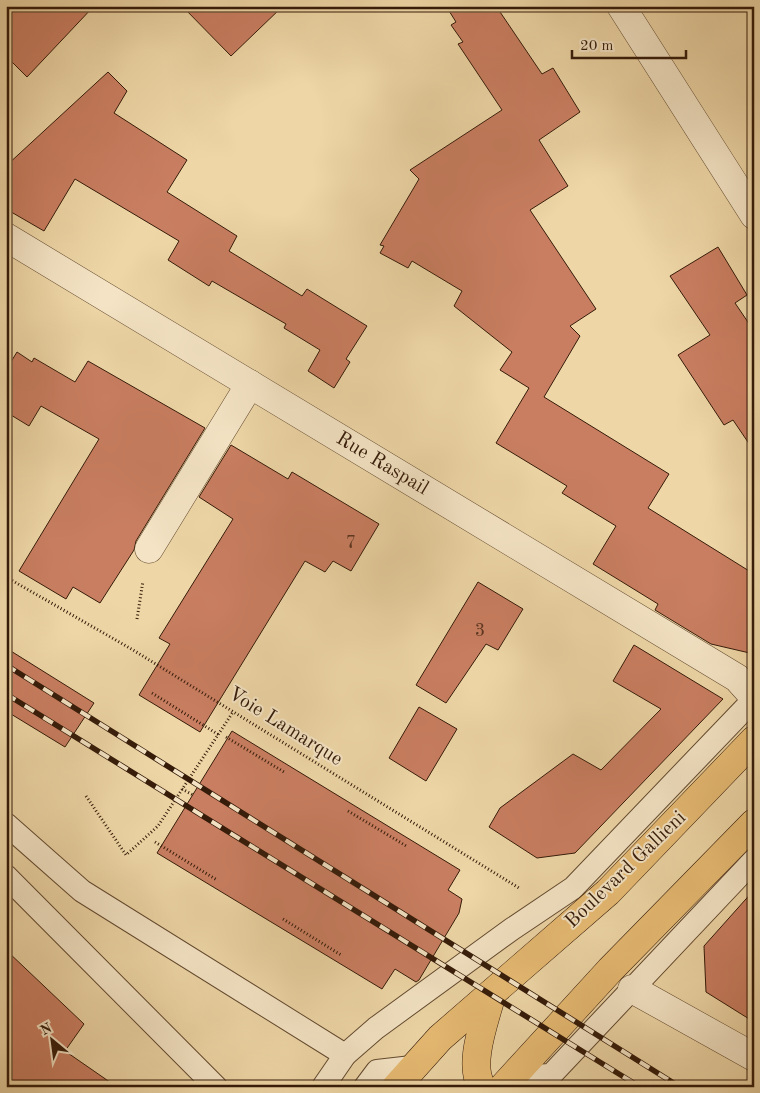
<svg xmlns="http://www.w3.org/2000/svg" width="760" height="1093" font-family="'Old Standard TT',serif">
<style>
.building{fill:#c97e61;stroke:#351b09}
.lines{fill:none;stroke-linecap:round;stroke-linejoin:round}
.lane-casing{stroke:#634a30;stroke-width:24}
.street-casing{stroke:#634a30;stroke-width:29}
.primary-casing{stroke:#351b09;stroke-width:29}
.path{stroke:#351b09;stroke-width:3;stroke-dasharray:1 2.5;stroke-linecap:butt}
.lane{stroke:#f4e4c5;stroke-width:22}
.street{stroke:#f4e4c5;stroke-width:28}
.primary{stroke:#e7bb73;stroke-width:28}
.rail-casing{stroke:#351b09;stroke-width:5.5}
.rail{stroke:#f4e4c5;stroke-width:4;stroke-dasharray:11;stroke-linecap:butt}
.labels{text-anchor:middle;dominant-baseline:central;stroke-width:4;stroke-linejoin:round;paint-order:stroke}
.number-label{font-size:18px;fill:#5a341f}
.street-label{font-size:20px;fill:#351b09;stroke:#f4e4c5}
</style>
<rect width="100%" height="100%" fill="#eed6a6"/>
<filter id="stains"><feTurbulence type="fractalNoise" baseFrequency=".004" numOctaves="4"/><feColorMatrix values="0 0 0 0 .2 0 0 0 0 .09 0 0 0 0 .02 0 0 0 .5 -.17"/></filter>
<radialGradient id="worn" r=".72"><stop offset=".6" stop-color="#630" stop-opacity="0"/><stop offset="1" stop-color="#630" stop-opacity=".3"/></radialGradient>
<g class="building">
<path d="M 6,6 L 94,6 L 27,77 L 6,56 Z"/>
<path d="M 182,6 L 283,6 L 231,56 Z"/>
<path d="M 446,6 L 496,6 L 542,74 L 553,68 L 580,112 L 539,140 L 568,186 L 530,210 L 596,309 L 570,326 L 580,336 L 544,397 L 669,474 L 648,508 L 754,574 L 754,654 L 711,644 L 655,610 L 658,604 L 593,564 L 616,526 L 562,493 L 567,486 L 496,443 L 529,388 L 500,370 L 512,352 L 454,306 L 462,291 L 412,261 L 408,268 L 380,253 L 384,246 L 380,245 L 419,179 L 410,170 L 502,110 L 458,44 L 463,42 L 451,25 L 456,22 Z"/>
<path d="M 108,72 L 127,91 L 114,113 L 187,160 L 167,192 L 237,236 L 229,251 L 302,296 L 307,289 L 367,326 L 346,359 L 350,362 L 334,388 L 308,371 L 320,350 L 284,328 L 286,324 L 212,281 L 209,286 L 168,260 L 179,241 L 75,179 L 44,231 L 6,209 L 6,166 Z"/>
<path d="M 718,247 L 747,295 L 735,303 L 754,331 L 754,451 L 733,420 L 724,425 L 678,355 L 710,335 L 670,276 Z"/>
<path d="M 17,352 L 32,362 L 34,358 L 75,382 L 88,361 L 205,428 L 136,541 L 134,550 L 100,603 L 73,587 L 66,599 L 19,571 L 99,439 L 41,406 L 29,426 L 6,412 L 6,370 Z"/>
<path d="M 231,445 L 288,479 L 292,472 L 379,524 L 351,571 L 333,561 L 325,572 L 305,561 L 200,732 L 139,695 L 170,644 L 159,638 L 233,519 L 199,497 Z"/>
<path d="M 478,582 L 523,609 L 498,650 L 486,644 L 446,703 L 416,685 Z"/>
<path d="M 634,645 L 723,699 L 575,853 L 537,858 L 489,827 L 500,808 L 573,754 L 601,770 L 661,709 L 613,681 Z"/>
<path d="M 6,648 L 94,703 L 65,747 L 6,711 Z"/>
<path d="M 419,707 L 457,729 L 426,781 L 389,758 Z"/>
<path d="M 232,731 L 460,870 L 448,890 L 462,899 L 459,913 L 419,980 L 416,982 L 395,969 L 382,989 L 157,853 Z"/>
<path d="M 754,890 L 754,1022 L 706,992 L 704,946 Z"/>
<path d="M 6,950 L 84,1024 L 65,1051 L 117,1087 L 6,1087 Z"/>
</g>
<g class="lines">
<defs>
<g id="lane">
<path d="M 6,824 L 82,891 L 345,1055"/>
<path d="M 6,876 L 216,1087"/>
<path d="M 512,1077 L 551,1075 L 754,860"/>
<path d="M 323,1087 L 345,1055 L 376,1028 L 512,929 L 573,888 L 754,699"/>
<path d="M 365,1087 L 377,1071 L 412,1067"/>
</g>
<g id="street">
<path d="M 621,6 L 754,215"/>
<path d="M 6,237 L 737,678 L 754,697"/>
<path d="M 149,549 L 250,384"/>
<path d="M 632,989 L 754,1057"/>
</g>
<g id="primary">
<path d="M 396,1087 L 440,1038 L 608,892 L 754,740"/>
<path d="M 482,1087 C 467,1064 486,1018 492,993"/>
<path d="M 503,1087 L 610,970 L 754,823"/>
</g>
</defs>
<use href="#lane" class="lane-casing"/>
<use href="#street" class="street-casing"/>
<use href="#primary" class="primary-casing"/>
<g class="path">
<path d="M 6,577 L 133,650 L 519,888"/>
<path d="M 137,619 L 143,581"/>
<path d="M 152,693 L 219,735"/>
<path d="M 226,737 L 284,772"/>
<path d="M 182,789 L 193,795"/>
<path d="M 86,796 L 126,855 L 158,826 L 233,712"/>
<path d="M 348,811 L 408,847"/>
<path d="M 155,842 L 217,880"/>
<path d="M 283,919 L 341,955"/>
</g>
<use href="#lane" class="lane"/>
<use href="#street" class="street"/>
<use href="#primary" class="primary"/>
<defs>
<g id="rail">
<path d="M 6,665 L 680,1087"/>
<path d="M 6,694 L 640,1087"/>
</g>
</defs>
<use href="#rail" class="rail-casing"/>
<use href="#rail" class="rail"/>
</g>
<g class="labels">
<g class="number-label">
<text x="351" y="543">7</text>
<text x="480" y="631">3</text>
</g>
<g class="street-label">
<text transform="translate(382 464) rotate(31)">Rue Raspail</text>
<text transform="translate(285 727) rotate(32)">Voie Lamarque</text>
<text transform="translate(626 870) rotate(-44)">Boulevard Gallieni</text>
</g>
</g>
<rect width="760" height="1093" fill="none" stroke="#eed6a6" stroke-width="25"/>
<rect x="8" y="8" width="745" height="1078" fill="none" stroke="#351b09" stroke-width="2.5"/>
<rect x="12" y="12" width="735" height="1068" fill="none" stroke="#351b09"/>
<g transform="translate(52 1040) rotate(331)" stroke="#f4e4c5" stroke-width="4" paint-order="stroke">
<path d="M0-4L9 19L0 12L-9 19Z" fill="#351b09"/>
<text y="-8" font-size="14" font-weight="bold" text-anchor="middle" fill="#351b09">N</text>
</g>
<path d="M572 50v8h114v-8" fill="none" stroke="#351b09" stroke-width="2.5"/>
<text x="580" y="50" font-size="15" fill="#351b09" stroke="#f4e4c5" stroke-width="4" paint-order="stroke">20 m</text>
<rect width="100%" height="100%" filter="url(#stains)"/>
<rect width="100%" height="100%" fill="url(#worn)"/>
</svg>
